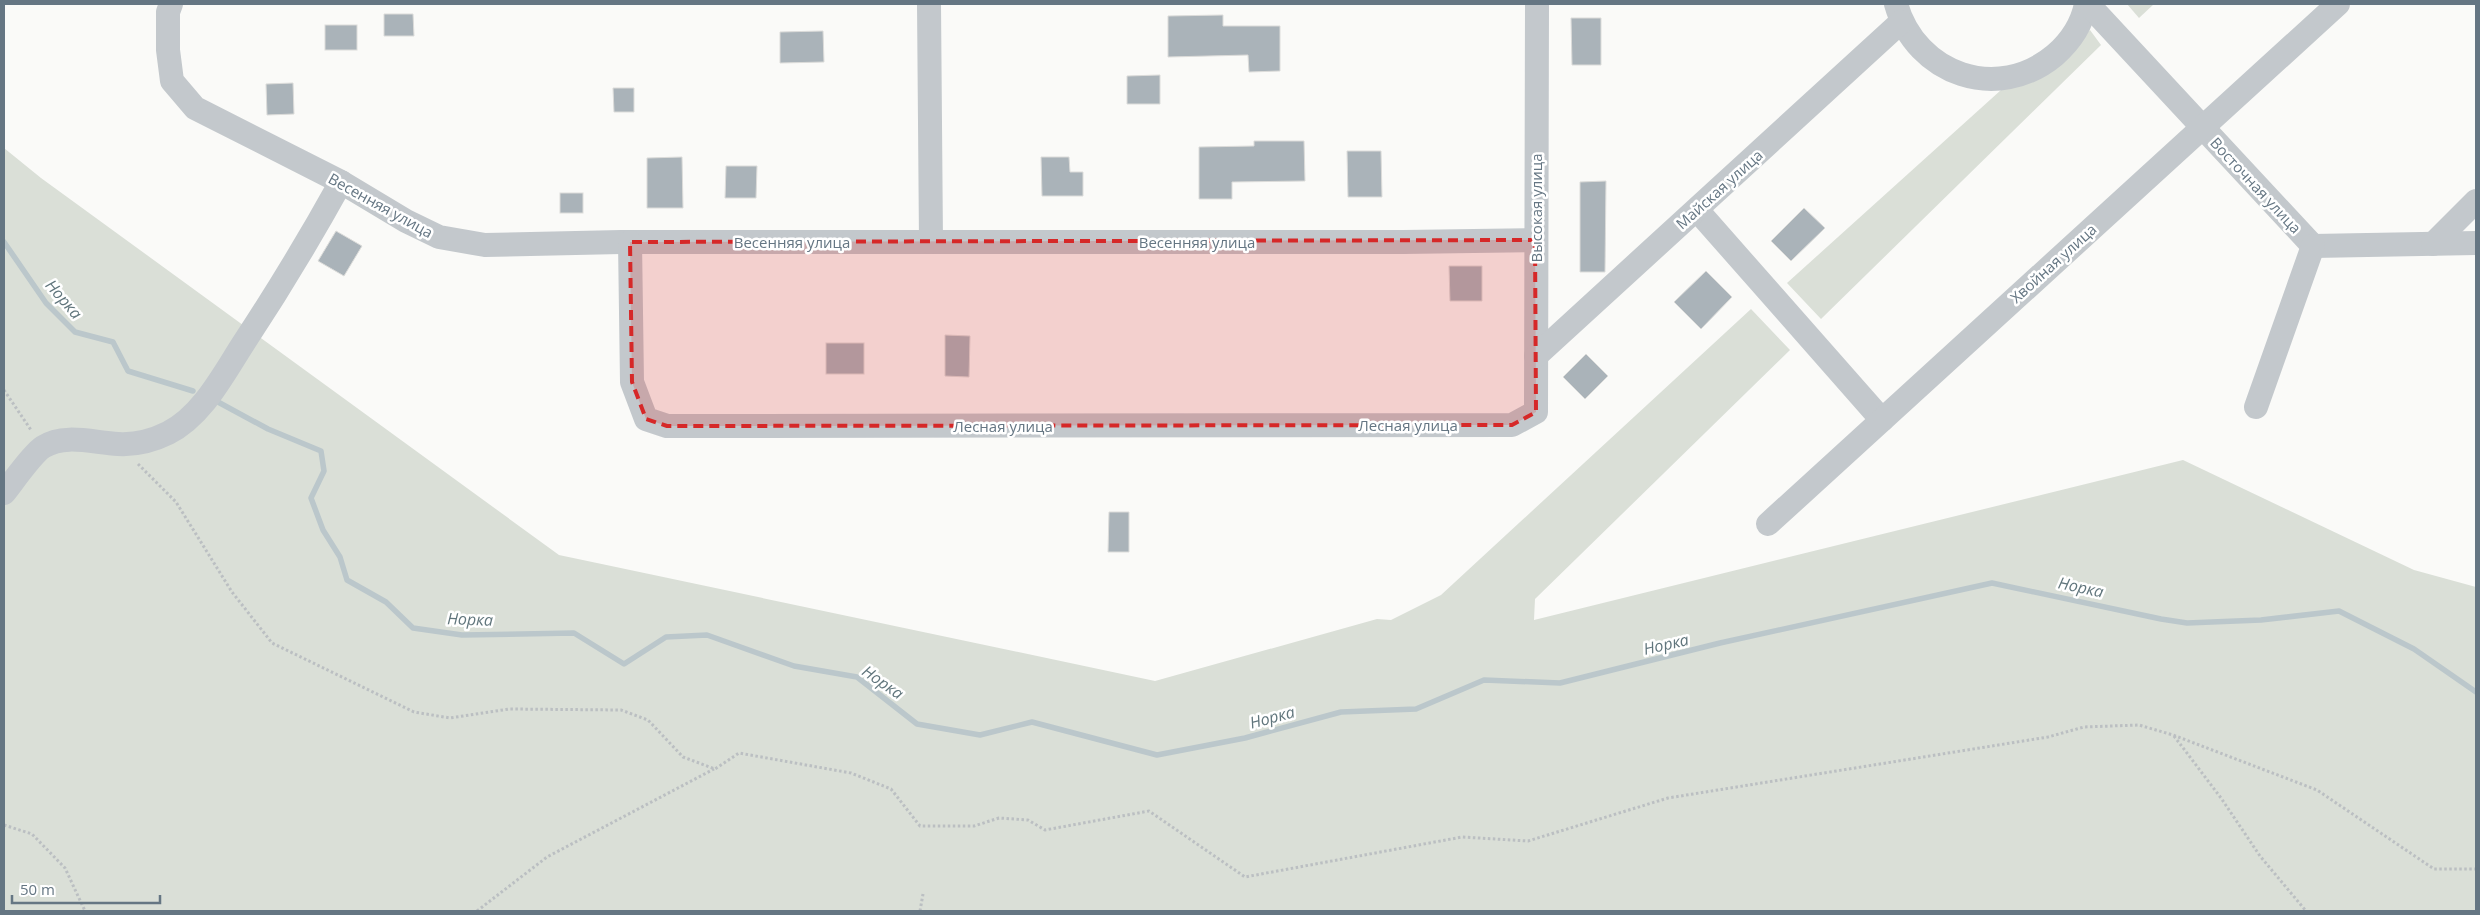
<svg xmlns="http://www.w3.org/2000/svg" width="2480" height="915" font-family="'Open Sans',sans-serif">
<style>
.green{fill:#dadfd7}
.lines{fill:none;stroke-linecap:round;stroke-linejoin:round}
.stream{stroke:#bbc7cb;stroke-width:5.5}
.building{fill:#aab3b9;stroke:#dcdcda}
.path{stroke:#bbbfc2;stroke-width:3;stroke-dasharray:2.5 2.5;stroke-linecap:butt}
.minor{stroke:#c3c8cc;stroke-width:24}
.marked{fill:#d62828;fill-opacity:0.2;stroke:#d62828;stroke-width:4;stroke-dasharray:10 6;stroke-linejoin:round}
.labels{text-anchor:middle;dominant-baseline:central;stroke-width:5;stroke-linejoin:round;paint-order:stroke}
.street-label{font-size:15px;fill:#657683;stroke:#fff}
.water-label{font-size:16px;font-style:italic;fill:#60757c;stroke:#fff}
</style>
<rect width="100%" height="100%" fill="#fafaf8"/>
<g class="green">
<path d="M 2127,4 L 2154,4 L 2139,18 Z"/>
<path d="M 2090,30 L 2101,45 L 1821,319 L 1787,283 L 2001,90 L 2039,77 L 2068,55 Z"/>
<path d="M 4,148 L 41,178 L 559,555 L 1155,681 L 1377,619 L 1391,620 L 1441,595 L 1751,309 L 1790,350 L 1535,599 L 1534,620 L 2183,460 L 2414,570 L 2476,587 L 2476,911 L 4,911 Z"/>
</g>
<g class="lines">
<g class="stream">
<path d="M 4,242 L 46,303 L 75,332 L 113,342 L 128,371 L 193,391"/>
<path d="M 218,402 L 268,429 L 321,451 L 324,471 L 311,498 L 323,530 L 340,557 L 347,580 L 386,602 L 413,628 L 462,635 L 574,633 L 624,664 L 666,637 L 707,635 L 794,666 L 857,677 L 917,724 L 980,735 L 1032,722 L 1157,755 L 1245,738 L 1341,712 L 1416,709 L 1484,680 L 1560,683 L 1720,643 L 1992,583 L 2161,619 L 2187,623 L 2261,620 L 2339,611 L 2414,649 L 2476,692"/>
</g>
</g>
<g class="building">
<path d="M 384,14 L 413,14 L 414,36 L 384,36 Z"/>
<path d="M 1223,15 L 1223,26 L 1280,26 L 1280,71 L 1249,72 L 1248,55 L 1168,57 L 1168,16 Z"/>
<path d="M 1571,18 L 1601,18 L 1601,65 L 1572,65 Z"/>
<rect x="325" y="25" width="32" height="25"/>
<path d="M 823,31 L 824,62 L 780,63 L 780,32 Z"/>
<path d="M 1160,75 L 1160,104 L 1127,104 L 1127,76 Z"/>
<path d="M 293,83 L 294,114 L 267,115 L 266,84 Z"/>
<path d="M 613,88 L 634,88 L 634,112 L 614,112 Z"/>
<path d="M 1254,141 L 1304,141 L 1305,181 L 1232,182 L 1232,199 L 1199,199 L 1199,147 L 1254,146 Z"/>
<path d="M 1347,151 L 1381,151 L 1382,197 L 1348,197 Z"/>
<path d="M 682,157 L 683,208 L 647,208 L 647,158 Z"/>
<path d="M 1041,157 L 1069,157 L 1070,172 L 1083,172 L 1083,196 L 1042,196 Z"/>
<path d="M 726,166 L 757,166 L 756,198 L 725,198 Z"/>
<path d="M 1606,181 L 1605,272 L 1580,272 L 1580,182 Z"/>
<rect x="560" y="193" width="23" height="20"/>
<path d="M 1804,208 L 1825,228 L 1791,261 L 1771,241 Z"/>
<path d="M 336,231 L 362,246 L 344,276 L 318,261 Z"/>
<path d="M 1449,266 L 1482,266 L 1482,301 L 1450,301 Z"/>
<path d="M 1706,271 L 1732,297 L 1701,329 L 1674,302 Z"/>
<path d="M 945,335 L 970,336 L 969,377 L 945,376 Z"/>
<rect x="826" y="343" width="38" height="31"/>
<path d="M 1586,354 L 1608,376 L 1585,399 L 1563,377 Z"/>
<path d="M 1109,512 L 1129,512 L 1129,552 L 1108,552 Z"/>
</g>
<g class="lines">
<g class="path">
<path d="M 4,390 L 31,430"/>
<path d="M 138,464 L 176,502 L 232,592 L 272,643 L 414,712 L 450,718 L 509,709 L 621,710 L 648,720 L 683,757 L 715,769 L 739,753 L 851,773 L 891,789 L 920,826 L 974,826 L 999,818 L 1028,820 L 1045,830 L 1149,811 L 1245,877 L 1462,837 L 1528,841 L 1668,798 L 2048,737 L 2084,727 L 2139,725 L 2173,735 L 2317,790 L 2434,869 L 2476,869"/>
<path d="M 2174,736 L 2221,798 L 2260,856 L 2306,911"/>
<path d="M 4,825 L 32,834 L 65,868 L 85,911"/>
<path d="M 477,911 L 547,857 L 714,769"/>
<path d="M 920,911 L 923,894"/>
</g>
<g class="minor">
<path d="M 171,4 L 168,12 L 168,50 L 172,81 L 195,108 L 341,182 L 406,221 L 439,237 L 485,245 L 621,242 L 1403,242 L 1535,240"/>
<path d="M 929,4 L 931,242"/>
<path d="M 1896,4 C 1916,75 1998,103 2055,55 C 2071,41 2082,24 2086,4"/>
<path d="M 2088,4 L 2313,246 L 2476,243"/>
<path d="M 1697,210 L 1882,420"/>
<path d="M 630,242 L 632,382 L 646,419 L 667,426 L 1512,425 L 1536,412 L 1537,4"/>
<path d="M 2433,244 L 2476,201"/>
<path d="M 1536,356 L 1901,22"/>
<path d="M 2256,407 L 2313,246"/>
<path d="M 4,493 C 13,482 32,454 43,447 C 65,433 94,443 118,444 C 136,445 152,441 168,433 C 202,416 223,375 243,344 C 278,291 310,238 341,182"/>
<path d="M 1768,524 L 2338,4"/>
</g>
</g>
<path class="marked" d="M 1535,240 L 1536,412 L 1512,425 L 667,426 L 646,419 L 632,382 L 630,242 Z"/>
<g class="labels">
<g class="street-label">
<text transform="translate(2256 185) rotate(47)">Восточная улица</text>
<text transform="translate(1719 189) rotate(-42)">Майская улица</text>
<text transform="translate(381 205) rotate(29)">Весенняя улица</text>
<text transform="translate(1536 208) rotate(-90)">Высокая улица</text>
<text x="792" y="242">Весенняя улица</text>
<text x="1197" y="242">Весенняя улица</text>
<text transform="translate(2053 263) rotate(-42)">Хвойная улица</text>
<text x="1408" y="425">Лесная улица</text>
<text x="1003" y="426">Лесная улица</text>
</g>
<g class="water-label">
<text transform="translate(64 299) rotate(49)">Норка</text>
<text transform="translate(2081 587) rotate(12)">Норка</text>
<text transform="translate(470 619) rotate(2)">Норка</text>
<text transform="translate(1666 644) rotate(-13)">Норка</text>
<text transform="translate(883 682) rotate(35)">Норка</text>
<text transform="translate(1272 717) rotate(-15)">Норка</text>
</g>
</g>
<rect width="2480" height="915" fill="none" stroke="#657683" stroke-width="10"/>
<path d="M12 895v8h148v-8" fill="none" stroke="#657683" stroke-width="2.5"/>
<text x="20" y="895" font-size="15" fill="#657683" stroke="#ffffff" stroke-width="4" paint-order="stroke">50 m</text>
</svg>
